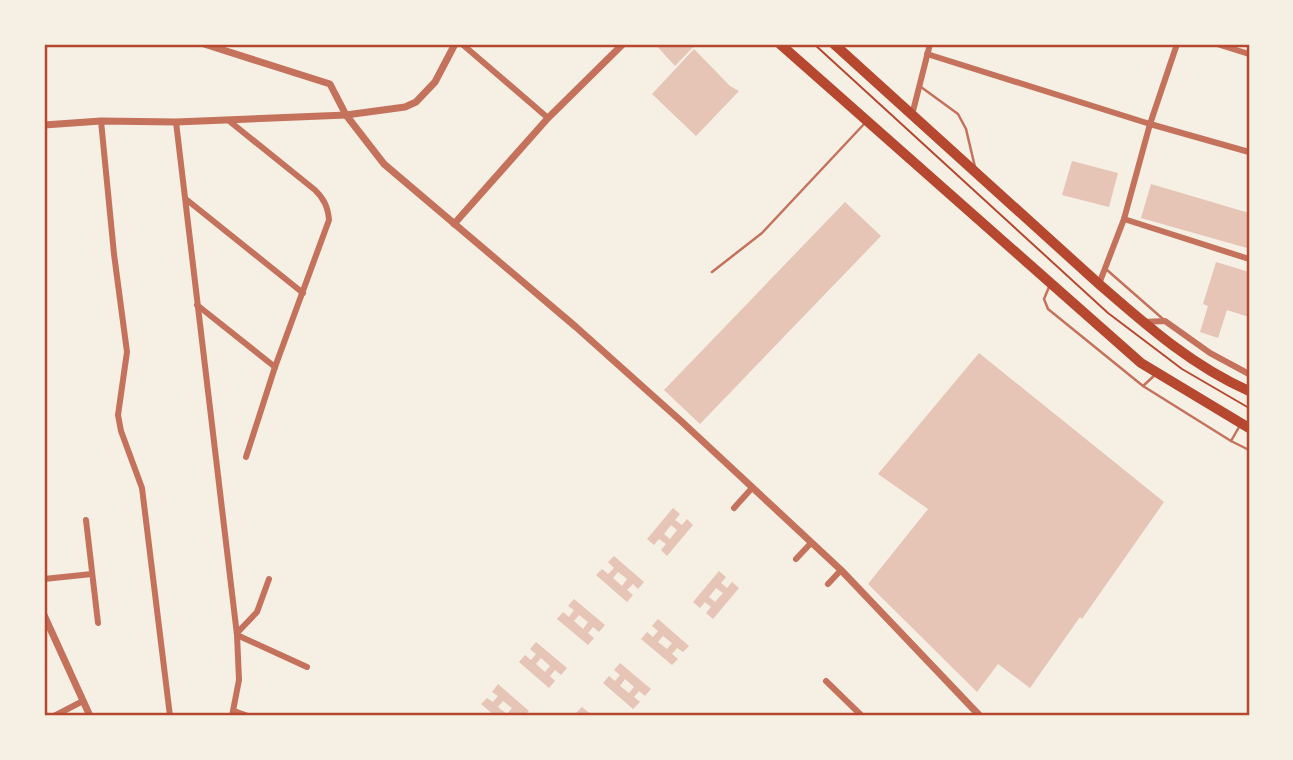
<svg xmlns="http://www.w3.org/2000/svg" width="1293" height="760" font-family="'Source Sans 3',sans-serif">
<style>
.building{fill:#e6c5b7;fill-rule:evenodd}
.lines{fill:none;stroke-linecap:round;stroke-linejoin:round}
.path{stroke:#b5482f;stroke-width:2}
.service{stroke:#c5725c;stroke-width:2.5}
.minor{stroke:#c5725c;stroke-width:6}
.tertiary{stroke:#c5725c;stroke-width:7}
.trunk{stroke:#b5482f;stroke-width:10}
.neatline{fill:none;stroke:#b5482f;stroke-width:2.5}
</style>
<rect width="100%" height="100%" fill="#f6efe4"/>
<g class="building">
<path d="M 655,44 L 696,44 L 675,66 Z"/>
<path d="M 694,49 L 730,86 L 739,91 L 696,136 L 652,94 Z"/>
<path d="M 1072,161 L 1118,173 L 1109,207 L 1062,195 Z"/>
<path d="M 1151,184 L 1249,213 L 1247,248 L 1141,218 Z"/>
<path d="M 845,202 L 881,236 L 700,424 L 664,390 Z"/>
<path d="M 1216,262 L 1249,272 L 1249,317 L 1227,310 L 1218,338 L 1200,332 L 1208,306 L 1203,304 Z"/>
<path d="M 979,353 L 1164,502 L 1082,619 L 1080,617 L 1030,688 L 998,664 L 977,692 L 868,584 L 928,509 L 878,474 Z"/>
<path d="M 673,508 L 680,514 L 675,520 L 682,525 L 687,519 L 693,525 L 667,556 L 661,550 L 666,544 L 659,539 L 654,545 L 647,539 ZM 671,525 L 677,530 L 670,539 L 664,534 Z"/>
<path d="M 614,556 L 644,582 L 638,589 L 633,584 L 627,590 L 633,595 L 627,602 L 596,575 L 602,569 L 608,574 L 614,568 L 608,562 ZM 618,572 L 627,579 L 622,586 L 613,578 Z"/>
<path d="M 719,571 L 726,577 L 721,583 L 727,588 L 732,582 L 739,588 L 713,619 L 706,613 L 711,607 L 705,602 L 700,608 L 693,602 ZM 716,588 L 723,593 L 715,602 L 709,597 Z"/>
<path d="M 574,599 L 605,625 L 599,632 L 593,627 L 588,633 L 594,638 L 588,645 L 557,619 L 563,612 L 569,617 L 574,610 L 568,606 ZM 579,615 L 588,622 L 583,629 L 574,621 Z"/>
<path d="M 658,619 L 689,646 L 683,652 L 677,648 L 672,654 L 678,659 L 672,665 L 641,639 L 647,632 L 653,637 L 658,631 L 652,626 ZM 663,636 L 672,643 L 667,649 L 658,642 Z"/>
<path d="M 536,642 L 567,668 L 561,675 L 555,670 L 550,676 L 555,681 L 549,688 L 519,662 L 525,655 L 531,660 L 536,654 L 530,649 ZM 541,658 L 550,666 L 545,672 L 536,664 Z"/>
<path d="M 620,663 L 651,689 L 645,696 L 639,691 L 634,697 L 640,702 L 633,709 L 603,683 L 609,676 L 615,681 L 620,675 L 614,670 ZM 625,679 L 634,687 L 629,693 L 620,686 Z"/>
<path d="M 498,684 L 529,711 L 524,716 L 517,713 L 514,716 L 495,716 L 481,704 L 487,698 L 493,702 L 498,696 L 492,692 ZM 503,701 L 512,708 L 507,714 L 498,707 Z"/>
<path d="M 582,707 L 593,716 L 579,716 L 576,713 Z"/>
</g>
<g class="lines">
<path class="path" d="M 814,44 L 1108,313 L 1182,369 L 1249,408"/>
<g class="service">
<path d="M 921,87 L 958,114 L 966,129 L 975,167"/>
<path d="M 1107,270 L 1163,319"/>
<path d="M 712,272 L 762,233 L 865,123"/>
<path d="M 1049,287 L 1044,299 L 1048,309 L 1143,386 L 1156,374"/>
<path d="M 1143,386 L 1231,441 L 1239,427"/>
<path d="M 1231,441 L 1249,450"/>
</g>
<g class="minor">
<path d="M 462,44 L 548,118"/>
<path d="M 1217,44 L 1249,54"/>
<path d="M 927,54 L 1150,124 L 1249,152"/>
<path d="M 912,115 L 930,44"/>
<path d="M 228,120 L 315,190 C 324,199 328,207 329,220 L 275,367 L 246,457"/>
<path d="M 101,121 L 114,254 L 127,352 L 118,415 L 121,431 L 142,488 L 170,716"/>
<path d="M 176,122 L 237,635 L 239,680 L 232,716"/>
<path d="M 187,200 L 303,293"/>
<path d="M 1124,219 L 1249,259"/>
<path d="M 1099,284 L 1124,219 L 1150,124 L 1177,44"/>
<path d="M 197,305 L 275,367"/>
<path d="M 1144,322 L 1165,321 L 1210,353 L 1249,374"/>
<path d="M 734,508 L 752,488"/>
<path d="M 86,520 L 98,623"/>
<path d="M 796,559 L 811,543"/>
<path d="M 44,579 L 92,574"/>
<path d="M 828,584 L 841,570"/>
<path d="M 237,633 L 257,612 L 269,579"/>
<path d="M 237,635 L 307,667"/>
<path d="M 826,681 L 862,716"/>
<path d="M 234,711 L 248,716"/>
<path d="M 54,716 L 83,701"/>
</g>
<g class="tertiary">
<path d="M 204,44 L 330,84 L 346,115 L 384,164 L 576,327 L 681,421 L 841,570 L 980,716"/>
<path d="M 44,125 L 101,121 L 176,122 L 346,115 L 405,107 L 416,102 L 435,82 L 455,44"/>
<path d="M 454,224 L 548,118 L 623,44"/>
<path d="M 44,615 L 90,716"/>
</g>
<g class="trunk">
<path d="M 780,44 L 1141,363 L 1249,428"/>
<path d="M 834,44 L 1099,284 C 1146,325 1192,366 1249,391"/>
</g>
</g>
<rect width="1293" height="760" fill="none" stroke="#f6efe4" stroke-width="91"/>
<rect x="46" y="46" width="1202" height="668" class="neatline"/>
</svg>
